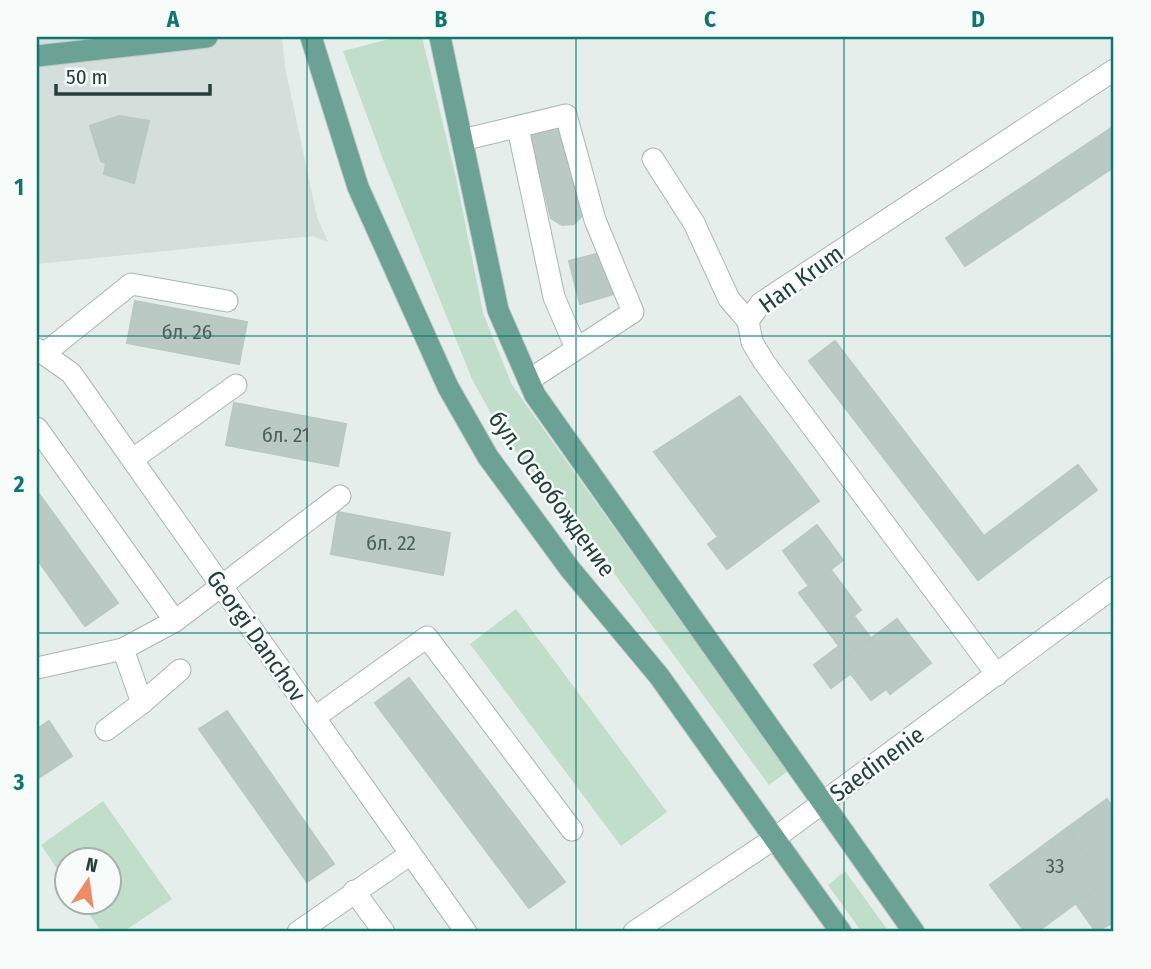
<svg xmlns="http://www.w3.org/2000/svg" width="1151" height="969" font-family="'Fira Sans Condensed',sans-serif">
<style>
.built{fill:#d4deda}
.green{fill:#c0dec9}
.building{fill:#bbc9c4;stroke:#b8c8c2;stroke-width:2}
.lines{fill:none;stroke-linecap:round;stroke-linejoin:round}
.minor-casing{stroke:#a8b6b2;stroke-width:23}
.major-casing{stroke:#c2cac8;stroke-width:23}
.minor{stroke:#fff;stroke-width:21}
.major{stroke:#6ca296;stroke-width:21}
.grid{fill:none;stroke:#0f766e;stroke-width:2;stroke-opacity:0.55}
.labels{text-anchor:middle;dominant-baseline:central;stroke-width:5;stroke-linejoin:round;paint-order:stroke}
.number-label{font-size:21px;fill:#4a625c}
.street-label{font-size:24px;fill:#25403a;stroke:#f7fbf9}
.neatline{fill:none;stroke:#0f766e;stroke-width:2.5}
.grid-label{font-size:23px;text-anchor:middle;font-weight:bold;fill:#0f766e}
</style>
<rect width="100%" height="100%" fill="#e6eeeb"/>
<path class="built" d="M 37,37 L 282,37 L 285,67 L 317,217 L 328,242 L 313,236 L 37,264 Z"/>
<g class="green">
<path d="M 397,37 L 422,37 L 457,182 L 483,313 L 512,385 L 788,771 L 769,785 L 586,535 L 551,502 L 495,421 L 472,379 L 384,162 L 343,51 Z"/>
<path d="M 516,609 L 667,812 L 621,846 L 470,644 Z"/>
<path d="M 103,801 L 172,899 L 123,932 L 102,932 L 81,903 L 108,902 L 108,860 L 66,860 L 66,882 L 41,845 Z"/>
<path d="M 845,871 L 889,932 L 862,932 L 828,885 Z"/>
</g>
<g class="building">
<path d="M 119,116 L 149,121 L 134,183 L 104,174 L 106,163 L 101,161 L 90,126 Z"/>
<path d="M 559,122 L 584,207 L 582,216 L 574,224 L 562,225 L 551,218 L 529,129 Z"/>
<path d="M 1114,126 L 1114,167 L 965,266 L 946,238 Z"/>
<path d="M 604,252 L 617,293 L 580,304 L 569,261 Z"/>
<path d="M 135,301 L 247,322 L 239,364 L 127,343 Z"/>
<path d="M 835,341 L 984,536 L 1078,465 L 1097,490 L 978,580 L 809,361 Z"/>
<path d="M 740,396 L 819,501 L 727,569 L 708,544 L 718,537 L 654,452 Z"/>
<path d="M 234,403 L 346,424 L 338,466 L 226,445 Z"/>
<path d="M 37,491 L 118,603 L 85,626 L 37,559 Z"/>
<path d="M 338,512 L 450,533 L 443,575 L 331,554 Z"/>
<path d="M 817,525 L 843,560 L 809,586 L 783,551 Z"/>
<path d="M 831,570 L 861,610 L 830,634 L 799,593 Z"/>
<path d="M 854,616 L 871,638 L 841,661 L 850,674 L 831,688 L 814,665 L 839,646 L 830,634 Z"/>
<path d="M 897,619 L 931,663 L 890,694 L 886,689 L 871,700 L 841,661 Z"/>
<path d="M 409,678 L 565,882 L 529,908 L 375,703 Z"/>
<path d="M 227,711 L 334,864 L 307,882 L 199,729 Z"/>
<path d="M 49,721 L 72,756 L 37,779 L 37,729 Z"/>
<path d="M 1107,799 L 1114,809 L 1114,922 L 1096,932 L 1076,904 L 1106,881 L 1067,828 Z"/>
<path d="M 1067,828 L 1106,881 L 1037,932 L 1025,932 L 990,885 Z"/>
</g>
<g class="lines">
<defs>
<g id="minor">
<path d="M 518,128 L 554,297 L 576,348"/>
<path d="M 462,140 L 566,115 L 595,220 L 633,312 L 529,380"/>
<path d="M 653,159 L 694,223 L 729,299 L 748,321"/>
<path d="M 37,349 L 71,373 L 466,932"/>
<path d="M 45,353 L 131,284 L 227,301"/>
<path d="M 37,428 L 175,621"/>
<path d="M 133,459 L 236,385"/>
<path d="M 37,668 L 123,649 L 175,621 L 340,496"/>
<path d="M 997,675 L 764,362 L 752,342 L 748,321 L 761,303 L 1114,70"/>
<path d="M 142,703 L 180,670"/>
<path d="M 314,718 L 427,637 L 572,830"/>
<path d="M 106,730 L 142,703 L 123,649"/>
<path d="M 354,891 L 384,932"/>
<path d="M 298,932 L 409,855"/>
<path d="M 634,932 L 775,838 L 1114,587"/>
</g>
<g id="major">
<path d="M 311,37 L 358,187 L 448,387 L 488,457 L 570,569 L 659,676 L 841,932"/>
<path d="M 440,37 L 498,310 L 535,395 L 914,932"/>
<path d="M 37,56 L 207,37"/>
</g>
</defs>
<use href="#minor" class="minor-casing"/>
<use href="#major" class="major-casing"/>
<use href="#minor" class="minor"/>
<use href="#major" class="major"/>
</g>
<path class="grid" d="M 307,37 L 307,932M 576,37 L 576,932M 844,37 L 844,932M 37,336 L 1114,336M 37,633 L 1114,633"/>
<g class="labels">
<g class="number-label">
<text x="187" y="332">бл. 26</text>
<text x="286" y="435">бл. 21</text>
<text x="391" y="543">бл. 22</text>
<text x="1055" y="866">33</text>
</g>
<g class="street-label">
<text transform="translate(801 279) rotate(-36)">Han Krum</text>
<text transform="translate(552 494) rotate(54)">бул. Освобождение</text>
<text transform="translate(256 636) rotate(55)">Georgi Danchov</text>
<text transform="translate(877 764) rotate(-36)">Saedinenie</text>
</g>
</g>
<rect width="1151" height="969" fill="none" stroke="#f7fbf9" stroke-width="77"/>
<g transform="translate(88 881) rotate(13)"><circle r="33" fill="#f7fbf9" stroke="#a3b0ad" stroke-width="2"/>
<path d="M0-5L12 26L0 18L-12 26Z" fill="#ed8b65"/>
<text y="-10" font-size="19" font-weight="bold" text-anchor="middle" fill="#25403a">N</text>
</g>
<path d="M56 84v10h154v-10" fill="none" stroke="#25403a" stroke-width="3.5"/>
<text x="66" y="84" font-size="21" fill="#25403a" stroke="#f7fbf9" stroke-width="5" paint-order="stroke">50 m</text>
<rect x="38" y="38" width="1074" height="892" class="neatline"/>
<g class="grid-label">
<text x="173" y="27">A</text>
<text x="441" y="27">B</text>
<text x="710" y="27">C</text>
<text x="978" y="27">D</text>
<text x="19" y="195">1</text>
<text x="19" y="492">2</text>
<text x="19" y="790">3</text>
</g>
</svg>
